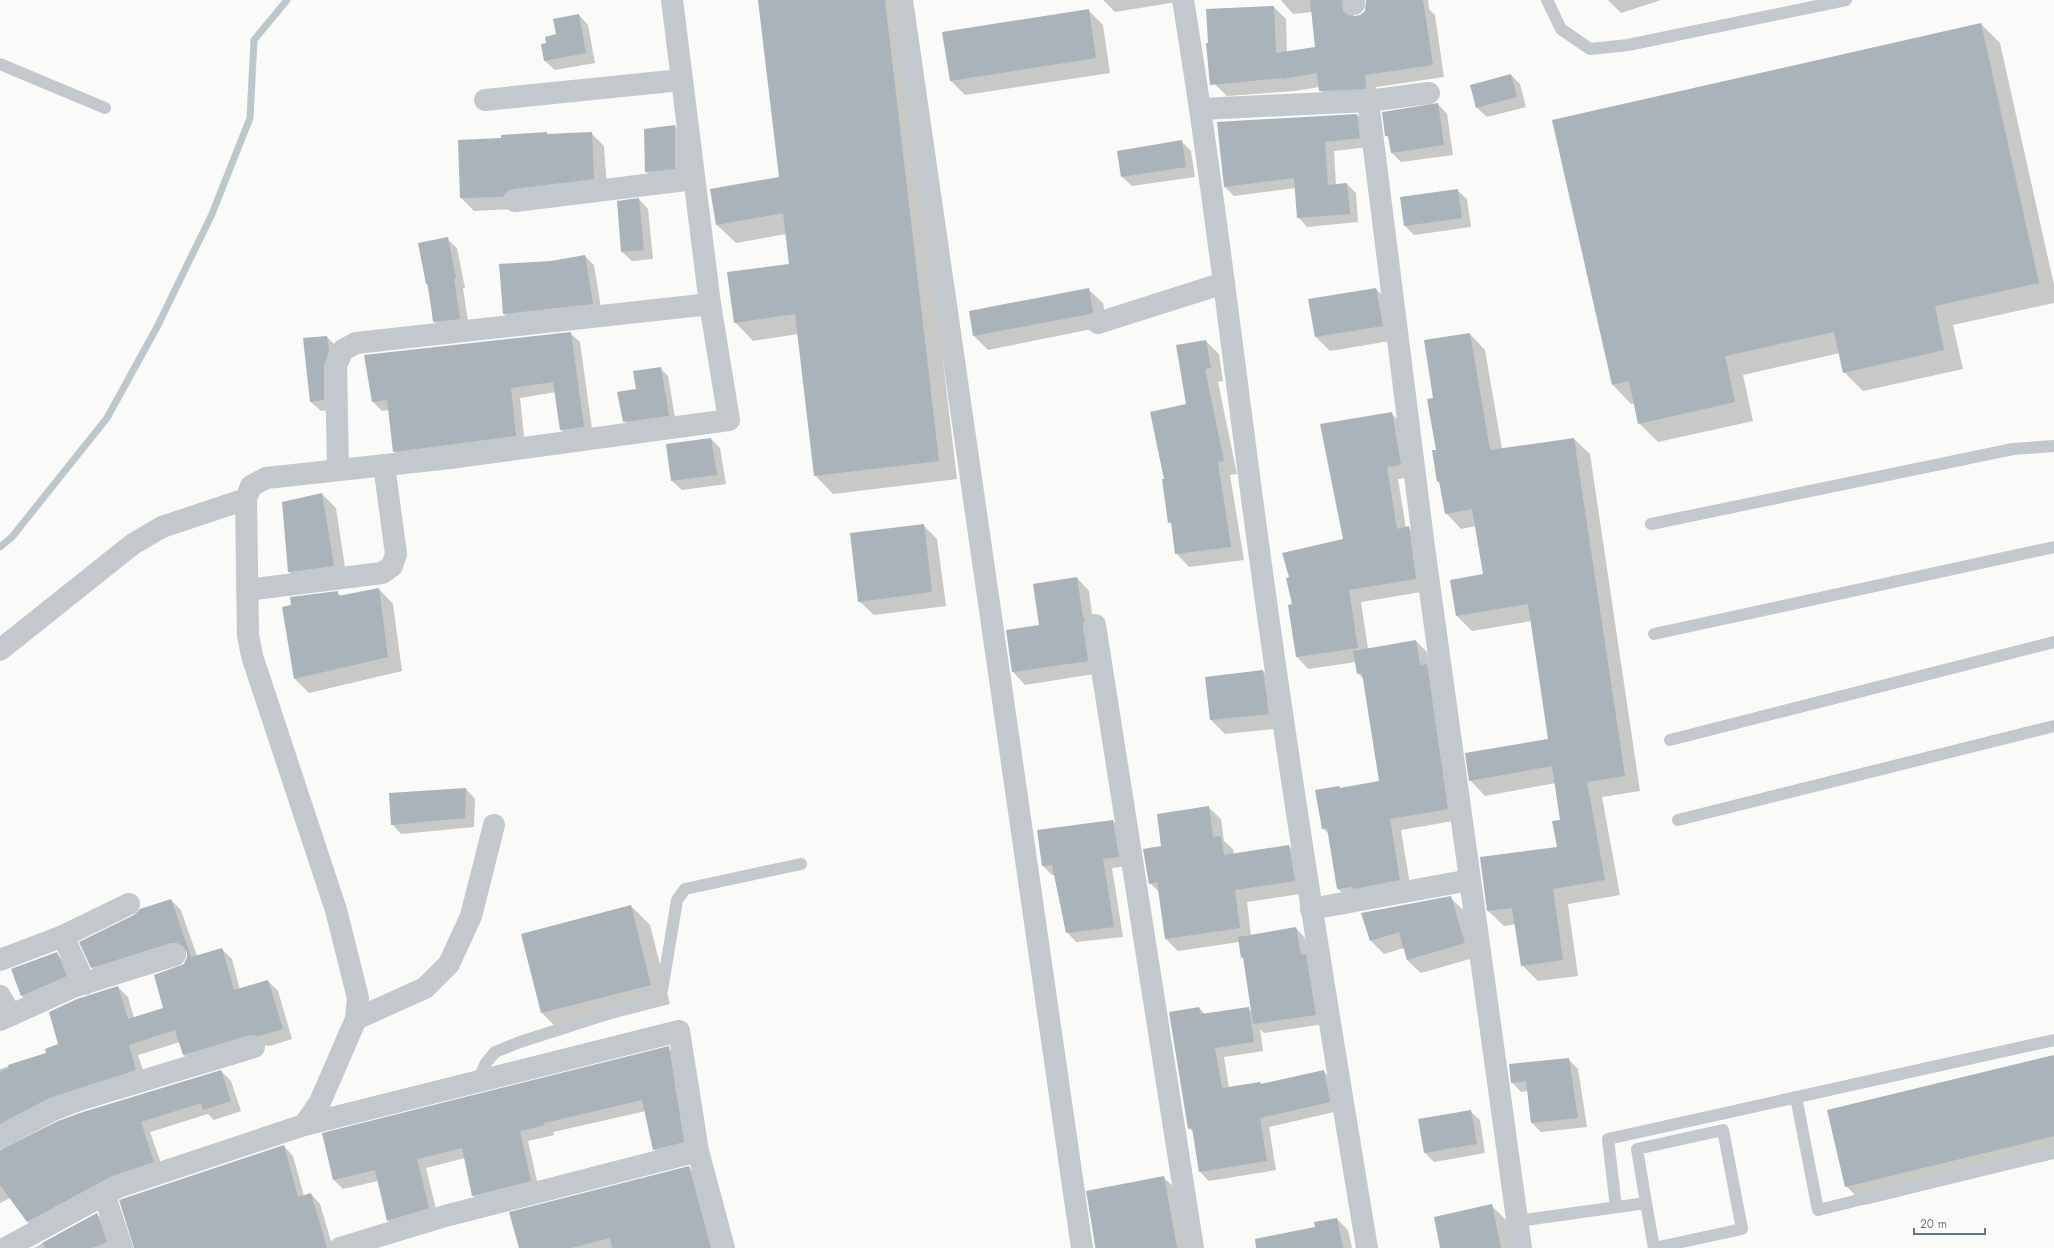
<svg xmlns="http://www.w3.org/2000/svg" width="2054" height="1248" font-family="Jost,sans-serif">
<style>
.shadow{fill:#0003}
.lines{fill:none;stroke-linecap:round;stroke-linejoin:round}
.stream{stroke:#bbc7cb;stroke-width:7}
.building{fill:#aab3b9}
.lane{stroke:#c3c8cc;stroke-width:12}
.street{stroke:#c3c8cc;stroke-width:22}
</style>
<rect width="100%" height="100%" fill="#fafaf8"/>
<g class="shadow">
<path d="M 759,0 L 900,0 L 957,479 L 833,494 L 815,475 L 798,334 L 753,341 L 735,322 L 790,265 L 786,234 L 736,243 L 717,225 L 780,178 Z"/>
<path d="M 1103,0 L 1177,0 L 1177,2 L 1115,12 Z"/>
<path d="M 1281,0 L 1363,0 L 1353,12 L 1354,18 L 1360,16 L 1365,11 L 1367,0 L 1428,0 L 1429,9 L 1435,15 L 1444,77 L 1376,87 L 1377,100 L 1332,103 L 1320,90 L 1319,87 L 1295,91 L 1227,96 L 1215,84 L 1274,7 L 1286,19 L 1287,53 L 1316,48 L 1312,12 L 1293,14 Z"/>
<path d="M 1608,0 L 1661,0 L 1621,13 Z"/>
<path d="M 1088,10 L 1103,25 L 1110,73 L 965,95 L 950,80 Z"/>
<path d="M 579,15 L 588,25 L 595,63 L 555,70 L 545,61 L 542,45 L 547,43 Z"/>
<path d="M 1981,24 L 2000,43 L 2054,285 L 2054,303 L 1953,325 L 1963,369 L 1863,391 L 1844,372 L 1840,353 L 1743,375 L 1753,421 L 1658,442 L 1639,423 L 1635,403 L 1631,404 L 1613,385 Z"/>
<path d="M 1511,75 L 1520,84 L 1526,107 L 1487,117 L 1477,108 Z"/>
<path d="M 1438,104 L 1447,114 L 1453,155 L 1401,162 L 1392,153 L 1390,139 L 1386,135 Z"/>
<path d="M 1357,115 L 1366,124 L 1369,147 L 1334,151 L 1336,185 L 1347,184 L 1356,193 L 1358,222 L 1307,227 L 1298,217 L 1296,188 L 1234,196 L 1225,187 Z"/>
<path d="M 675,126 L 684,136 L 684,178 L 656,181 L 646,172 L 645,130 Z"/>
<path d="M 591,133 L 604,146 L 607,191 L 516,209 L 474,211 L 461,198 L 459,141 Z"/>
<path d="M 1181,141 L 1191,151 L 1195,177 L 1132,186 L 1122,177 L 1118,151 Z"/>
<path d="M 1457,190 L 1467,199 L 1471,227 L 1414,235 L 1405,226 Z"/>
<path d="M 639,199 L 648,209 L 653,259 L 632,261 L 622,252 Z"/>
<path d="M 447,239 L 457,248 L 465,288 L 463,288 L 469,328 L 444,331 L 434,321 L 427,284 Z"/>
<path d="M 585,256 L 594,265 L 602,314 L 513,323 L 504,314 L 551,262 Z"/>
<path d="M 1088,289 L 1103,303 L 1107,326 L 988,350 L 974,336 L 970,312 Z"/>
<path d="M 1376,289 L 1390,303 L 1396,340 L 1330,351 L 1316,337 L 1310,300 Z"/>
<path d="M 570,333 L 580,342 L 593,436 L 571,439 L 561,430 L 556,392 L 520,398 L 525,446 L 403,461 L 394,451 L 389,410 L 382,411 L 373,402 Z"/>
<path d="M 1470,334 L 1485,350 L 1502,449 L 1574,439 L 1590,454 L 1640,791 L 1602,797 L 1620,895 L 1568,904 L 1578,976 L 1538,981 L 1522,965 L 1516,924 L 1504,926 L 1488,911 L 1558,848 L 1561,820 L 1556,783 L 1485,796 L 1470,780 L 1549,739 L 1532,621 L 1472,631 L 1457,616 L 1485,575 L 1476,526 L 1461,529 L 1446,513 L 1441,485 L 1438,481 L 1434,399 Z"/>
<path d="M 327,337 L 336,346 L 333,410 L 321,411 L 311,402 Z"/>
<path d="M 1206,341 L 1219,354 L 1223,381 L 1218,382 L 1237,474 L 1230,475 L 1244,560 L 1189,567 L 1176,553 L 1172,525 L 1169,522 L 1165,480 Z"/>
<path d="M 660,368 L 668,376 L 676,423 L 632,429 L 624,421 L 637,390 Z"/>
<path d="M 1391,413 L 1403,425 L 1412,477 L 1398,479 L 1406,528 L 1408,527 L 1420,539 L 1427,591 L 1361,602 L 1368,649 L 1416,641 L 1427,652 L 1459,820 L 1401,830 L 1411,891 L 1350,900 L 1338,889 L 1329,834 L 1323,828 L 1339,787 L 1341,789 L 1381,782 L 1364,680 L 1358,673 L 1356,662 L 1308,669 L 1297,657 L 1289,606 L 1293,605 L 1344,540 Z"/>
<path d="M 711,439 L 720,448 L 726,484 L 682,490 L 672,481 Z"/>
<path d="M 322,494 L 336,508 L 347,581 L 303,586 L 289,572 Z"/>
<path d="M 923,525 L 937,539 L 946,606 L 874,615 L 859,601 Z"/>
<path d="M 1077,578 L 1089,591 L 1100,673 L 1025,685 L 1013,672 L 1040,626 Z"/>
<path d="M 379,589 L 393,604 L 402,671 L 309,693 L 295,679 L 283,608 L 337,592 L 342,597 Z"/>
<path d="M 1263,671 L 1277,686 L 1283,728 L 1225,734 L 1211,720 L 1206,678 Z"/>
<path d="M 466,789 L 475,799 L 474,827 L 401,834 L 392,824 L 390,794 Z"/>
<path d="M 1208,807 L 1221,819 L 1224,841 L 1233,849 L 1234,855 L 1289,846 L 1301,859 L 1307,893 L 1247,902 L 1251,936 L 1296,928 L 1305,938 L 1325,1024 L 1264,1033 L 1260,1029 L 1263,1051 L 1224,1057 L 1229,1088 L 1260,1083 L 1262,1084 L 1323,1071 L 1333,1080 L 1339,1111 L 1269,1127 L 1276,1170 L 1209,1181 L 1200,1172 L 1193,1132 L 1189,1128 L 1199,1008 L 1205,1014 L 1248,1008 L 1252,1012 L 1245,960 L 1242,957 L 1239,942 L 1178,951 L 1166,939 L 1159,892 L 1150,883 L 1163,847 Z"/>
<path d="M 1113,821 L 1122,831 L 1128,866 L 1112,868 L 1123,937 L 1076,942 L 1067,932 L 1055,875 L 1052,875 L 1043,866 L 1038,831 Z"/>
<path d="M 1450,897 L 1464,911 L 1477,957 L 1421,973 L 1407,960 L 1404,948 L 1384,954 L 1371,941 Z"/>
<path d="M 171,900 L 181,910 L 197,956 L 222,949 L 232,959 L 240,990 L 268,981 L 278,991 L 292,1039 L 270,1046 L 261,1045 L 194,1065 L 184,1055 L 180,1042 L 138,1055 L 146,1080 L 0,1141 L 0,1069 L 48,1053 L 59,1045 L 118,987 L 128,997 L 134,1018 L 164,1008 L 188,958 L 188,952 L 182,953 L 102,978 L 92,968 Z"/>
<path d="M 631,906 L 650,925 L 670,1004 L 561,1032 L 542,1013 Z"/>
<path d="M 56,953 L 66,963 L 76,985 L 31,1005 L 22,996 Z"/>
<path d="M 668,1048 L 678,1057 L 693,1151 L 663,1159 L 654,1149 L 646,1111 L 553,1132 L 554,1135 L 528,1141 L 539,1190 L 482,1205 L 473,1196 L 465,1158 L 426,1168 L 438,1217 L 397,1230 L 388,1220 L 378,1181 L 343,1189 L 333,1179 Z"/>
<path d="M 2054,1056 L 2054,1159 L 1865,1205 L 1846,1186 Z"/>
<path d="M 1568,1059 L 1578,1069 L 1587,1127 L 1541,1132 L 1532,1123 L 1528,1091 L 1521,1092 L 1512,1082 Z"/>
<path d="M 221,1071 L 231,1081 L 241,1111 L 214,1120 L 208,1114 L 150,1132 L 164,1172 L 38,1232 L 28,1222 L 10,1198 L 0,1203 L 0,1151 Z"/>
<path d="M 1470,1111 L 1480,1120 L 1485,1153 L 1434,1162 L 1425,1153 Z"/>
<path d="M 284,1146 L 293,1156 L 304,1196 L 311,1194 L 320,1204 L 333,1248 L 135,1248 Z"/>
<path d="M 689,1167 L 698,1177 L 718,1248 L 520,1248 Z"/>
<path d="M 1163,1177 L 1177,1190 L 1188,1248 L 1095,1248 L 1087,1192 Z"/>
<path d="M 1491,1205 L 1506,1220 L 1512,1248 L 1441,1248 Z"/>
<path d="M 97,1214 L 106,1223 L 115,1248 L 34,1248 Z"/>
<path d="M 1337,1219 L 1348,1230 L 1352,1248 L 1287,1248 L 1316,1228 Z"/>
</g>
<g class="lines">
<path class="stream" d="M 0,547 L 12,537 L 107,418 L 157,327 L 212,214 L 250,118 L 254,40 L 287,0"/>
</g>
<g class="building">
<path d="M 758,0 L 885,0 L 939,461 L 814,476 L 795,314 L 734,323 L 727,272 L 789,264 L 783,213 L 716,225 L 710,189 L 779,177 Z"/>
<path d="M 1310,0 L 1342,0 L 1343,11 L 1348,15 L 1354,16 L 1360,15 L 1365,11 L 1366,0 L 1423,0 L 1433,65 L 1365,75 L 1366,89 L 1319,91 L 1317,73 L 1282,79 L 1282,78 L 1210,85 L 1206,43 L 1208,43 L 1206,9 L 1274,6 L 1276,53 L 1315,47 Z"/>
<path d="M 1089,9 L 1096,58 L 950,81 L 942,32 Z"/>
<path d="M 579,14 L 586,53 L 544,61 L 541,44 L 546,43 L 545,37 L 556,34 L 553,19 Z"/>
<path d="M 1981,23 L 2039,283 L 1935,306 L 1944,350 L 1843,373 L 1834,332 L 1725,356 L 1735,402 L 1638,424 L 1629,381 L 1612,385 L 1552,120 Z"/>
<path d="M 1511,74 L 1517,97 L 1476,108 L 1470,85 Z"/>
<path d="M 1438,103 L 1444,145 L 1391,153 L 1388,136 L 1385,136 L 1382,112 Z"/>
<path d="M 1357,114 L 1360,138 L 1325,142 L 1328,185 L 1347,183 L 1350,214 L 1297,218 L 1294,178 L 1224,187 L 1217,122 Z"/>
<path d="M 675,125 L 675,169 L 645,172 L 644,129 Z"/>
<path d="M 547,132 L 547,134 L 592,132 L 594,179 L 513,189 L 507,191 L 503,197 L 460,198 L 458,140 L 501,138 L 501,135 Z"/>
<path d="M 1182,140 L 1186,167 L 1121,177 L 1117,151 Z"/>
<path d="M 1458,189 L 1462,218 L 1404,226 L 1400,197 Z"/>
<path d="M 639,198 L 644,250 L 621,252 L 617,201 Z"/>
<path d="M 448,237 L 456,278 L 454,279 L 460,319 L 433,322 L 428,284 L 426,284 L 418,243 Z"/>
<path d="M 585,255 L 593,304 L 503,314 L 499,264 L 551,261 Z"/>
<path d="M 1089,288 L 1093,312 L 1090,314 L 973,336 L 969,311 Z"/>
<path d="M 1376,288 L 1383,326 L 1315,337 L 1308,299 Z"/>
<path d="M 571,332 L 584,427 L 560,430 L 553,382 L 511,388 L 516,436 L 393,452 L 387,400 L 372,402 L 364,355 Z"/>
<path d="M 1470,333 L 1490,450 L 1574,438 L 1625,776 L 1587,782 L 1605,880 L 1553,889 L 1563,960 L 1521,966 L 1512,908 L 1487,911 L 1480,857 L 1557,847 L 1552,821 L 1560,820 L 1552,766 L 1469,781 L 1465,753 L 1548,739 L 1528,604 L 1456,616 L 1450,580 L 1483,574 L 1472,509 L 1445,514 L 1439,481 L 1437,482 L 1432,450 L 1436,450 L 1427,399 L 1433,398 L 1424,340 Z"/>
<path d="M 327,336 L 329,351 L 324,365 L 324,400 L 310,402 L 303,338 Z"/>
<path d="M 1206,340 L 1211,368 L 1205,369 L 1224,461 L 1218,462 L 1231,547 L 1175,554 L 1171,522 L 1168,523 L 1162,479 L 1164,479 L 1150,412 L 1186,404 L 1176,345 Z"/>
<path d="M 661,367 L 669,416 L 623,422 L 617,392 L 636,389 L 633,371 Z"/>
<path d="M 1392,412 L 1401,465 L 1387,467 L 1397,529 L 1409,526 L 1416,579 L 1349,590 L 1358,648 L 1296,657 L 1288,605 L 1292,604 L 1286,578 L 1289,577 L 1282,553 L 1343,539 L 1320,424 Z"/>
<path d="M 711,438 L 717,475 L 671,481 L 666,444 Z"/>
<path d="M 322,493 L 334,566 L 288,572 L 282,502 Z"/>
<path d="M 924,524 L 932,592 L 858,602 L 850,533 Z"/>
<path d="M 1077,577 L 1083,618 L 1085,617 L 1083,627 L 1088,661 L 1012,672 L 1006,630 L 1039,625 L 1033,584 Z"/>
<path d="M 379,588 L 388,657 L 294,679 L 282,607 L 291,605 L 290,597 L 338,591 L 338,596 Z"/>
<path d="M 1416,640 L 1420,665 L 1427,664 L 1448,809 L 1390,819 L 1400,880 L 1353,889 L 1352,887 L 1337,889 L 1327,828 L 1322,829 L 1315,790 L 1339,786 L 1340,788 L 1379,781 L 1362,673 L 1357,674 L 1353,651 Z"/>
<path d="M 1263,670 L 1269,714 L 1210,720 L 1205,677 Z"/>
<path d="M 466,788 L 465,818 L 391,825 L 389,793 Z"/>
<path d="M 1209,806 L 1213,837 L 1221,836 L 1224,855 L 1289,845 L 1295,881 L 1235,890 L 1240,928 L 1165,939 L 1157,882 L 1149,884 L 1143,849 L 1161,846 L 1157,814 Z"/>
<path d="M 1113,820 L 1119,857 L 1103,859 L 1114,927 L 1066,933 L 1052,865 L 1042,866 L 1037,830 Z"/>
<path d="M 1451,896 L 1465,943 L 1407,960 L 1399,932 L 1370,941 L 1361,913 Z"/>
<path d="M 171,899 L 191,957 L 222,948 L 234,990 L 268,980 L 283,1029 L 259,1036 L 250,1035 L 183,1055 L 175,1030 L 129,1045 L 136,1070 L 49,1098 L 0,1124 L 0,1072 L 9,1068 L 8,1065 L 46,1053 L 45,1049 L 58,1044 L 49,1012 L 77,999 L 118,986 L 128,1019 L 163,1008 L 154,975 L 184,964 L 187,957 L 187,951 L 183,946 L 177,943 L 171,943 L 91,968 L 79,942 L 134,915 L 140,909 Z"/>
<path d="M 631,905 L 651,985 L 541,1013 L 521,934 Z"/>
<path d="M 1296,927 L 1301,955 L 1306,954 L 1316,1015 L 1253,1024 L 1243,957 L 1241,958 L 1238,937 Z"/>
<path d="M 57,952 L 67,976 L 21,996 L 11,969 Z"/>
<path d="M 1199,1007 L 1201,1014 L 1249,1007 L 1254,1042 L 1215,1048 L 1222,1088 L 1260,1082 L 1261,1084 L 1324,1070 L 1330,1102 L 1260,1118 L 1267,1161 L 1199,1172 L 1192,1128 L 1188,1129 L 1169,1012 Z"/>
<path d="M 669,1046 L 684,1142 L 653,1150 L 642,1100 L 544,1123 L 545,1125 L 520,1131 L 531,1181 L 472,1196 L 462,1148 L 417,1159 L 429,1208 L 387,1221 L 375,1170 L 333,1180 L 322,1133 Z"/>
<path d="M 2054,1055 L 2054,1136 L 1845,1187 L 1827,1110 Z"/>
<path d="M 1569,1058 L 1578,1118 L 1531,1123 L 1526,1081 L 1511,1083 L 1509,1064 Z"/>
<path d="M 221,1070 L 231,1101 L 203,1110 L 201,1103 L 141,1122 L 154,1162 L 112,1176 L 27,1222 L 0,1185 L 0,1150 L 58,1121 L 83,1112 Z"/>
<path d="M 1471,1110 L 1477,1144 L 1424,1153 L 1418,1119 Z"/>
<path d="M 284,1145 L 298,1197 L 311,1193 L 327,1248 L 134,1248 L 119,1200 Z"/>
<path d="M 689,1166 L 711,1248 L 612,1248 L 610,1238 L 571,1248 L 519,1248 L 509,1212 Z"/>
<path d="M 1164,1176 L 1177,1248 L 1096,1248 L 1086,1191 Z"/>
<path d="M 1492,1204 L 1501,1248 L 1440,1248 L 1434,1217 Z"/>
<path d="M 97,1213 L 107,1242 L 92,1248 L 46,1248 L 42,1243 Z"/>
<path d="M 1337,1218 L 1343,1248 L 1256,1248 L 1255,1239 L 1315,1227 L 1314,1222 Z"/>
</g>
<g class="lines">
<g class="lane">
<path d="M 1547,0 L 1561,29 L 1590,49 L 1628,45 L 1846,0"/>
<path d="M 0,64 L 105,108"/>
<path d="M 1651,524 L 2013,449 L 2054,446"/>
<path d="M 1654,634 L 2054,547"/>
<path d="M 1670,740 L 2054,642"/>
<path d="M 1678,820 L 2054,726"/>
<path d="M 478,1081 L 486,1063 L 495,1052 L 520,1042 L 654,999 L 662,990 L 677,900 L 685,889 L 801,864"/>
<path d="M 1796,1097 L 1818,1210 L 2054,1152"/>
<path d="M 1616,1207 L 1608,1139 L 2054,1040"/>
<path d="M 1518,1221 L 1646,1203 L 1654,1248 L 1742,1229 L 1723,1130 L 1637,1149 L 1646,1203"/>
</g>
<g class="street">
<path d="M 902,0 L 1082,1248"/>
<path d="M 1183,0 C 1214,188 1235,377 1261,565 C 1292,793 1329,1021 1367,1248"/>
<path d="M 1354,0 L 1354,4"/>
<path d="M 485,100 L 681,80"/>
<path d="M 1368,101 L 1424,547 L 1521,1248"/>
<path d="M 1201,109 L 1368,101 L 1429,93"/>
<path d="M 515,201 L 694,179"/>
<path d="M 1098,323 L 1224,283"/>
<path d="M 338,469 L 336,365 L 343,350 L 356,343 L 710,304"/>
<path d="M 247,590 L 382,573 L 392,566 L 396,554 L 384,465"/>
<path d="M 1095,625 L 1193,1248"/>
<path d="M 0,650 L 133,544 L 162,527 L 246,499"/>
<path d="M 1311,909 L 1470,880"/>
<path d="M 63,936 L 85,984"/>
<path d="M 0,960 L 63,936 L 129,904"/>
<path d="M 0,996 L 11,1015"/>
<path d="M 356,1019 L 425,988 L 449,964 L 471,916 L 494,825"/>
<path d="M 0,1020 L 73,987 L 175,955"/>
<path d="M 304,1125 L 320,1102 L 356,1019 L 358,998 L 336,910 L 252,656 L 248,635 L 246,499 L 251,486 L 266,478 L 450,458 L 729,420 L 710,304 L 672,0"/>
<path d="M 0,1138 L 53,1110 L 79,1100 L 254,1047"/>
<path d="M 698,1151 L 724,1248"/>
<path d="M 104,1194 L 122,1248"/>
<path d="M 6,1248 L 118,1187 L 304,1125 L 679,1031 L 698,1151 L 445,1216 L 340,1248"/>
</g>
</g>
<path d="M1914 1228v6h71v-6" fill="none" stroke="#657683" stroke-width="2"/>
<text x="1920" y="1228" font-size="12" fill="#657683" stroke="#ffffff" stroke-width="3" paint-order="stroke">20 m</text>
</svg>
